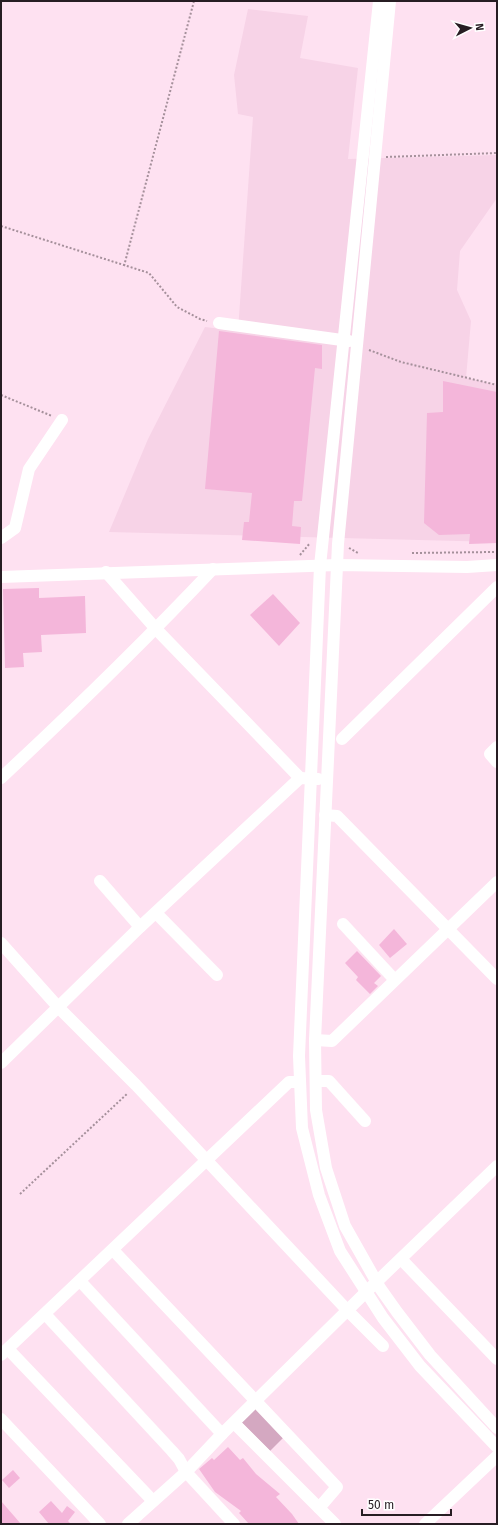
<svg xmlns="http://www.w3.org/2000/svg" width="498" height="1525" font-family="'Fira Sans',sans-serif">
<style>
.built{fill:#f7d3e7}
.green{fill:#d4a8c1}
.building{fill:#f4b6da}
.lines{fill:none;stroke-linecap:round;stroke-linejoin:round}
.path{stroke:#a5909b;stroke-width:2;stroke-dasharray:2 2;stroke-linecap:butt}
.minor{stroke:#fff;stroke-width:12}
</style>
<rect width="100%" height="100%" fill="#fee1f1"/>
<path class="built" d="M 248,9 L 308,16 L 300,58 L 358,68 L 348,159 L 497,155 L 497,198 L 460,251 L 457,290 L 471,321 L 466,378 L 497,385 L 497,542 L 109,532 L 148,439 L 205,327 L 238,331 L 253,117 L 238,114 L 234,75 Z"/>
<path class="green" d="M 256,1407 L 285,1436 L 270,1451 L 241,1422 Z"/>
<g class="building">
<path d="M 219,331 L 322,345 L 322,369 L 315,368 L 302,501 L 294,501 L 292,526 L 301,527 L 300,544 L 242,540 L 244,522 L 249,522 L 252,493 L 205,489 Z"/>
<path d="M 443,381 L 497,392 L 497,543 L 469,544 L 470,534 L 439,535 L 424,523 L 427,413 L 443,412 Z"/>
<path d="M 39,588 L 39,598 L 85,596 L 86,633 L 41,635 L 42,652 L 23,653 L 24,667 L 5,668 L 3,589 Z"/>
<path d="M 273,594 L 300,623 L 279,646 L 250,615 Z"/>
<path d="M 394,929 L 407,944 L 390,958 L 379,945 Z"/>
<path d="M 357,951 L 381,976 L 374,983 L 378,986 L 370,994 L 356,980 L 358,977 L 345,963 Z"/>
<path d="M 228,1447 L 240,1460 L 243,1458 L 256,1474 L 280,1494 L 276,1497 L 292,1514 L 299,1524 L 249,1524 L 239,1513 L 241,1511 L 215,1492 L 199,1469 L 212,1458 L 214,1460 Z"/>
<path d="M 13,1470 L 20,1478 L 9,1488 L 2,1480 Z"/>
<path d="M 1,1501 L 21,1524 L 1,1524 Z"/>
<path d="M 51,1501 L 62,1513 L 67,1506 L 75,1512 L 68,1521 L 71,1524 L 49,1524 L 39,1512 Z"/>
</g>
<g class="lines">
<g class="path">
<path d="M 386,157 L 497,153"/>
<path d="M 1,226 L 149,273 L 177,307 L 200,319 L 207,321"/>
<path d="M 124,266 L 194,1"/>
<path d="M 369,350 L 401,362 L 497,385"/>
<path d="M 1,395 L 52,416"/>
<path d="M 349,548 L 358,553"/>
<path d="M 412,553 L 494,552"/>
<path d="M 300,555 L 310,543"/>
<path d="M 20,1194 L 128,1093"/>
</g>
<g class="minor">
<path d="M 379,1 L 320,566 L 299,1056 L 302,1128 L 319,1195 L 340,1251 L 383,1318 L 420,1366 L 497,1447"/>
<path d="M 390,1 L 338,544 L 315,1040 L 316,1110 L 326,1168 L 345,1226 L 380,1288 L 397,1312 L 430,1355 L 497,1428"/>
<path d="M 219,323 L 349,341"/>
<path d="M 1,538 L 15,528 L 29,469 L 62,420"/>
<path d="M 106,572 L 156,629 L 300,778"/>
<path d="M 1,577 L 337,565 L 467,567 L 497,565"/>
<path d="M 342,739 L 497,587"/>
<path d="M 497,747 L 490,754 L 497,762"/>
<path d="M 1,778 C 74,710 145,641 213,569"/>
<path d="M 325,815 L 337,816 L 497,979"/>
<path d="M 100,881 L 140,927"/>
<path d="M 156,913 L 217,975"/>
<path d="M 343,924 L 394,979"/>
<path d="M 1,943 L 59,1008 L 136,1085 L 348,1311 L 383,1346"/>
<path d="M 315,1040 L 332,1041 L 497,882"/>
<path d="M 1,1063 L 140,927 L 300,778 L 318,779"/>
<path d="M 316,1081 L 329,1081 L 365,1121"/>
<path d="M 113,1250 L 337,1487 L 319,1508"/>
<path d="M 401,1259 L 497,1359"/>
<path d="M 80,1281 L 222,1434"/>
<path d="M 45,1314 L 172,1451 L 179,1459 L 186,1472 L 234,1524"/>
<path d="M 8,1349 L 153,1501"/>
<path d="M 1,1355 L 289,1082 L 300,1082"/>
<path d="M 1,1419 L 100,1524"/>
<path d="M 234,1423 L 335,1524"/>
<path d="M 128,1524 L 186,1472 L 222,1434 L 366,1292 L 497,1166"/>
<path d="M 425,1524 L 497,1456"/>
</g>
</g>
<rect width="498" height="1525" fill="none" stroke="#271d23" stroke-width="4"/>
<g transform="translate(470 28) rotate(84)" stroke="#ffffff" stroke-width="3" paint-order="stroke">
<path d="M0-3L7 15L0 10L-7 15Z" fill="#271d23"/>
<text y="-6" font-size="11" font-weight="bold" text-anchor="middle" fill="#271d23">N</text>
</g>
<path d="M362 1509v6h89v-6" fill="none" stroke="#271d23" stroke-width="2"/>
<text x="368" y="1509" font-size="12" fill="#271d23" stroke="#ffffff" stroke-width="3" paint-order="stroke">50 m</text>
</svg>
